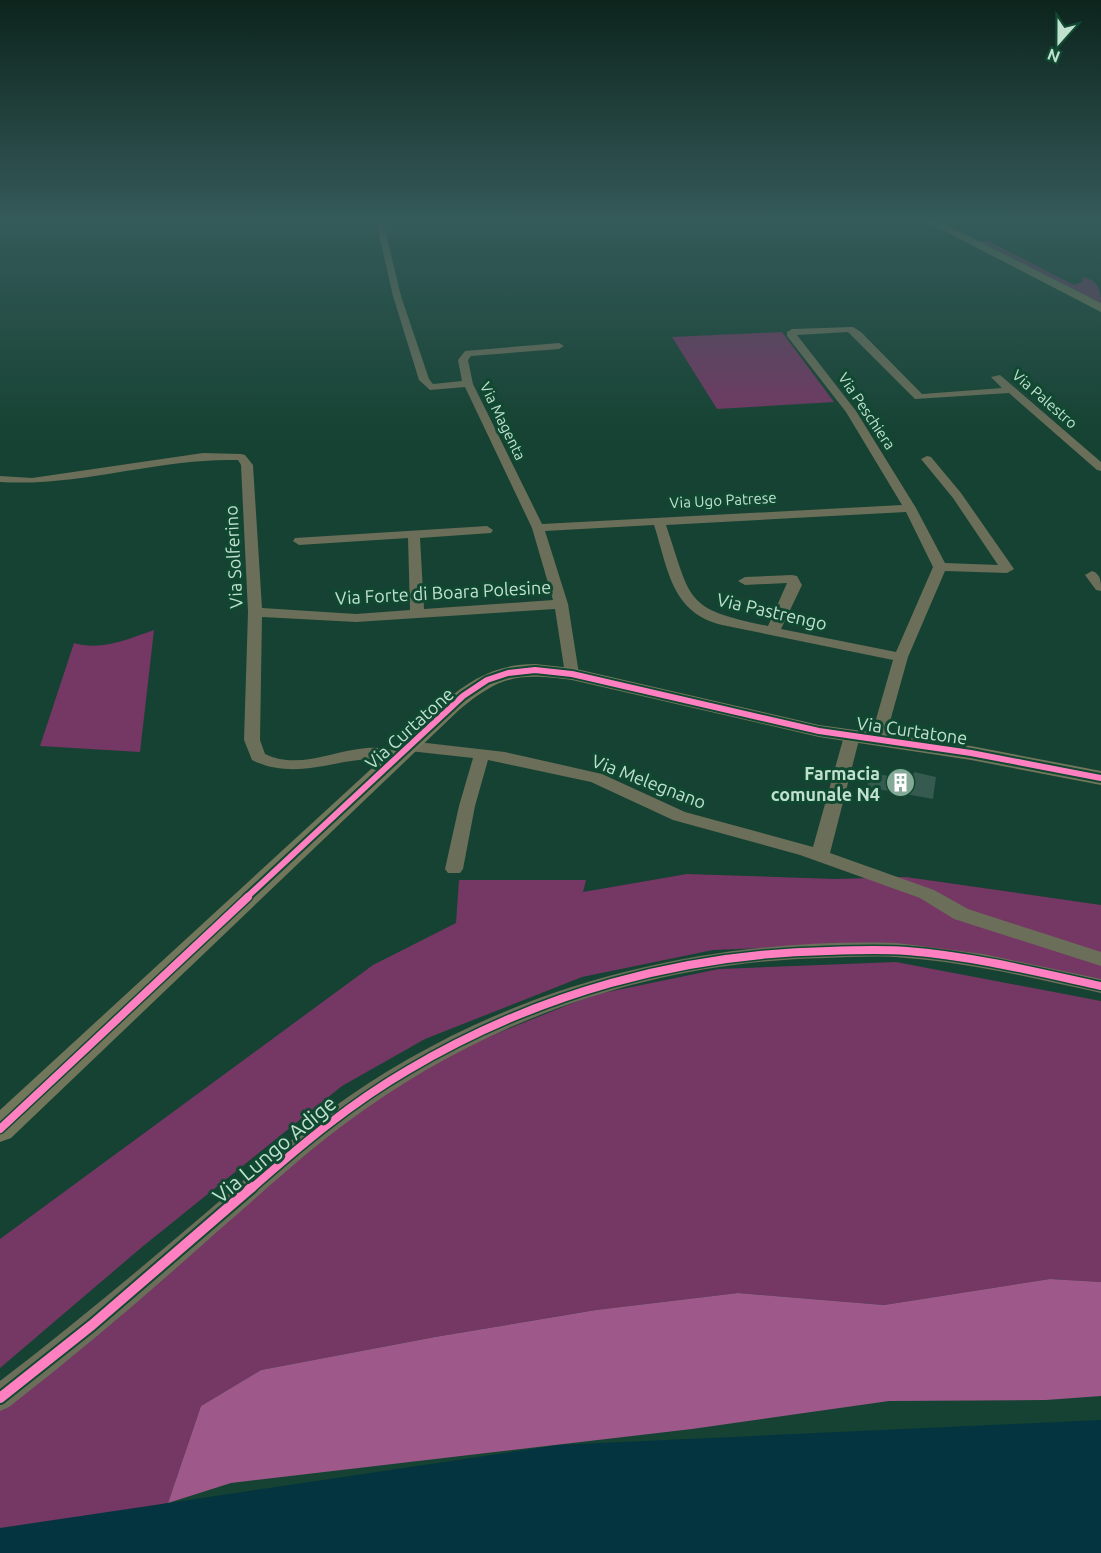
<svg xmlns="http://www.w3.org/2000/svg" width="1101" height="1553" font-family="Ubuntu,sans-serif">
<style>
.green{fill:#753764}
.forest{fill:#9e5889}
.water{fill:#04343f}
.building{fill:#365a50}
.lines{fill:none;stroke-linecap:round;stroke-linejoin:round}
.street{fill:#6b6e58;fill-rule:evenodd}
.secondary{fill:#72765b;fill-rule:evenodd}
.primary{fill:#777958;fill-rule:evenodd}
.cycleway-far2-casing{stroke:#104831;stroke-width:10}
.cycleway-far1-casing{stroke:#104831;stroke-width:11}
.cycleway-casing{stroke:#104831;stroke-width:14}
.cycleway-far2{stroke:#ff80c0;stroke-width:6}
.cycleway-far1{stroke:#ff80c0;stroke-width:8}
.cycleway{stroke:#ff80c0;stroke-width:10}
.labels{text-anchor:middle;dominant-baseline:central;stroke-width:6;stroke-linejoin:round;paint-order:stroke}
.far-street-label{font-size:15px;fill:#bfe1ce;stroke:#104831}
.street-label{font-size:18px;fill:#bfe1ce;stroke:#104831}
.poi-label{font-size:18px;font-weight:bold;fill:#bfe1ce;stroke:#104831;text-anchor:end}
.near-street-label{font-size:21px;fill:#bfe1ce;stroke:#104831}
</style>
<rect width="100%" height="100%" fill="#154232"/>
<g class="green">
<path d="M 978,241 L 988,241 L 1074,285 L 1082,282 L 1083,277 C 1097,280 1101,289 1101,303 Z"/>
<path d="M 782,332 L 834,402 L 717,409 L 672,337 Z"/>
<path d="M 154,630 L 140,752 L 40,746 L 74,643 C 102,651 128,639 154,630 Z"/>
<path d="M 687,874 L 835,879 L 906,877 L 1101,905 L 1101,983 L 892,943 L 713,950 L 582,977 L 425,1039 L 342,1086 L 142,1247 L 0,1368 L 0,1239 L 373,965 L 456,923 L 459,880 L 586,880 L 583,892 Z"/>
<path d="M 896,962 L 1101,1001 L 1101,1282 L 1050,1279 L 884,1305 L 738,1293 L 596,1310 L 435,1337 L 261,1370 L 201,1406 L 168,1503 L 0,1538 L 0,1407 L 359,1103 L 438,1057 L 593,995 L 719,969 Z"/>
</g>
<path class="forest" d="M 1050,1279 L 1101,1282 L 1101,1396 L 1046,1400 L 889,1401 L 692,1429 L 231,1483 L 168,1503 L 201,1406 L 261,1370 L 435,1337 L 596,1310 L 738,1293 L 884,1305 Z"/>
<path class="water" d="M 1101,1420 L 1101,1553 L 0,1553 L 0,1528 L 558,1445 Z"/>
<path class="building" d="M 914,772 L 936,777 L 933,799 L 867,787 L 871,773 L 912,780 Z"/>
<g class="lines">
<g class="street">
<path d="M 376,221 L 383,221 L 401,296 L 429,379 L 433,384 L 462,381 L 458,360 L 465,351 L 559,343 L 564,346 L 559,349 L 471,356 L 468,360 L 473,384 L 542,524 L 902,505 L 846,412 L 787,336 L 787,332 L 792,329 L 853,327 L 861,332 L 922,394 L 1002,388 L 991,377 L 1000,375 L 1101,462 L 1101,471 L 1097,470 L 1009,393 L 915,399 L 848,332 L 797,335 L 856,411 L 916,508 L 945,563 L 998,565 L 953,498 L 921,459 L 927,456 L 931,457 L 961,493 L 1014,569 L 1007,573 L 945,571 L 908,657 L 884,743 L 878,745 L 870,740 L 893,660 L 722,625 C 671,613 668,568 654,525 L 545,531 L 568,604 L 579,674 L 572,678 L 565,674 L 555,609 L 356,622 L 262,617 L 260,740 L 265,754 C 298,770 332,751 366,748 C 380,747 391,749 404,753 L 406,756 L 398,761 C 346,750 303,785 252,760 L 244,740 L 248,612 L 241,465 L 238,460 C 158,458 80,487 0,482 L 0,476 L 32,478 L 203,453 L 241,454 L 245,455 L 253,465 L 262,608 L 356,614 L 410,610 L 408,538 L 299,545 L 293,541 L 295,538 L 487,526 L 493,530 L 491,533 L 420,538 L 424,609 L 553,600 L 532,528 L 465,387 L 430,390 L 419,380 L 393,296 ZM 906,512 L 933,567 L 896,652 L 781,629 L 802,585 L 797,576 L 792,575 L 745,577 L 738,581 L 745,585 L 787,583 L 768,626 C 684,609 692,602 666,525 Z"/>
<path d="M 1092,571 C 1101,574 1101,582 1101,591 L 1096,590 L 1085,575 Z"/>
<path d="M 852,731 L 860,736 L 830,853 L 934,890 L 968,909 L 1101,952 L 1101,966 L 954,919 L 920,898 L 800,855 L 673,820 L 591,782 L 488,760 L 475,806 L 463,869 L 460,873 L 448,873 L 445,869 L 459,806 L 473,758 L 409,751 L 401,746 L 409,741 L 505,752 L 602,774 L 685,812 L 813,847 L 844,736 Z"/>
<path d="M 897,943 L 983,954 L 1101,979 L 1101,993 C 1037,979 972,963 906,958 C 879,955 852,957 825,958 C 652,962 485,1019 346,1123 C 301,1156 260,1195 218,1231 C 150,1292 81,1351 9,1407 L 0,1411 L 0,1381 C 71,1327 140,1269 208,1211 C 247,1177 286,1143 327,1112 C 494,989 692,937 897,943 Z"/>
</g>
<path class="secondary" d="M 535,664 L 572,668 L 819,725 L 971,746 L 1101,771 L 1101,785 L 971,760 L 819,737 L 572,680 C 519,673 501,675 459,710 L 11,1138 L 0,1142 L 0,1110 L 444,702 C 472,678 498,664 535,664 Z"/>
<path class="primary" d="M 925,221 L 939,221 L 1101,303 L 1101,312 Z"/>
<defs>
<path id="cycleway-far2" d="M 246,898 L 463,696 L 487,680 L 508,673 L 535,670 L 572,674 L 819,731 L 971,753 L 1101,778"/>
<g id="cycleway-far1">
<path d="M 0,1129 L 248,897"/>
<path d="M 251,1189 C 301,1145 351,1103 408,1070 C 536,994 680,954 828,951 C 854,950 881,949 907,951 C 972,956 1037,972 1101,986"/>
</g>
<path id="cycleway" d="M 0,1398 L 92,1325 L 252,1187"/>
</defs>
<use href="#cycleway-far2" class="cycleway-far2-casing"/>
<use href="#cycleway-far1" class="cycleway-far1-casing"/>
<use href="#cycleway" class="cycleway-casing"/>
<use href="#cycleway-far2" class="cycleway-far2"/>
<use href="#cycleway-far1" class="cycleway-far1"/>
<use href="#cycleway" class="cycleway"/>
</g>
<linearGradient id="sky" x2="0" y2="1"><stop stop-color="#0c241c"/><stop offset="0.5" stop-color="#355a5a"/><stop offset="1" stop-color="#355a5a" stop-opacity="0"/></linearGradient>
<rect width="1101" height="438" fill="url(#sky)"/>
<defs>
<symbol id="building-disc" viewBox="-11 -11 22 22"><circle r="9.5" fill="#84a997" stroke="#104831"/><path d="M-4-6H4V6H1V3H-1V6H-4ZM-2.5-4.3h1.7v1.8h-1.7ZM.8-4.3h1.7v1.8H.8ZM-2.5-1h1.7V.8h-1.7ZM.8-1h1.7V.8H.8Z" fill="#fff"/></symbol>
</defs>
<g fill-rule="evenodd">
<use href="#building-disc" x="884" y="766" width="33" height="33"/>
</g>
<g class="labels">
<g class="far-street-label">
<text transform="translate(1045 399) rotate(41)">Via Palestro</text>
<text transform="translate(867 411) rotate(56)">Via Peschiera</text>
<text transform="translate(503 421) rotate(64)">Via Magenta</text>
<text transform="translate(723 500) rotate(-3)">Via Ugo Patrese</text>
</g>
<g class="street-label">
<text transform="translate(233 557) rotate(-93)">Via Solferino</text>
<text transform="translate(443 592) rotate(-3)">Via Forte di Boara Polesine</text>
<text transform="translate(772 611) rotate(13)">Via Pastrengo</text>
<text transform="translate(409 728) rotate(-42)">Via Curtatone</text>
<text transform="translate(912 730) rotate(8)">Via Curtatone</text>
<text transform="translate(649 781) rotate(21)">Via Melegnano</text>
</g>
<g class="poi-label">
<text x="880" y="773">Farmacia<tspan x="880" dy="21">comunale N4</tspan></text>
</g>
<g class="near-street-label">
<text transform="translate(274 1149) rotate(-40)">Via Lungo Adige</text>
</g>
</g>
<g transform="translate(1059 42) rotate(201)" stroke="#104831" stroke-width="4.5" paint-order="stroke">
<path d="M0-4.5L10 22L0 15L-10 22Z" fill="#bfe1ce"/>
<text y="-9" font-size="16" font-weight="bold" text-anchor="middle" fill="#bfe1ce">N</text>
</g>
</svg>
